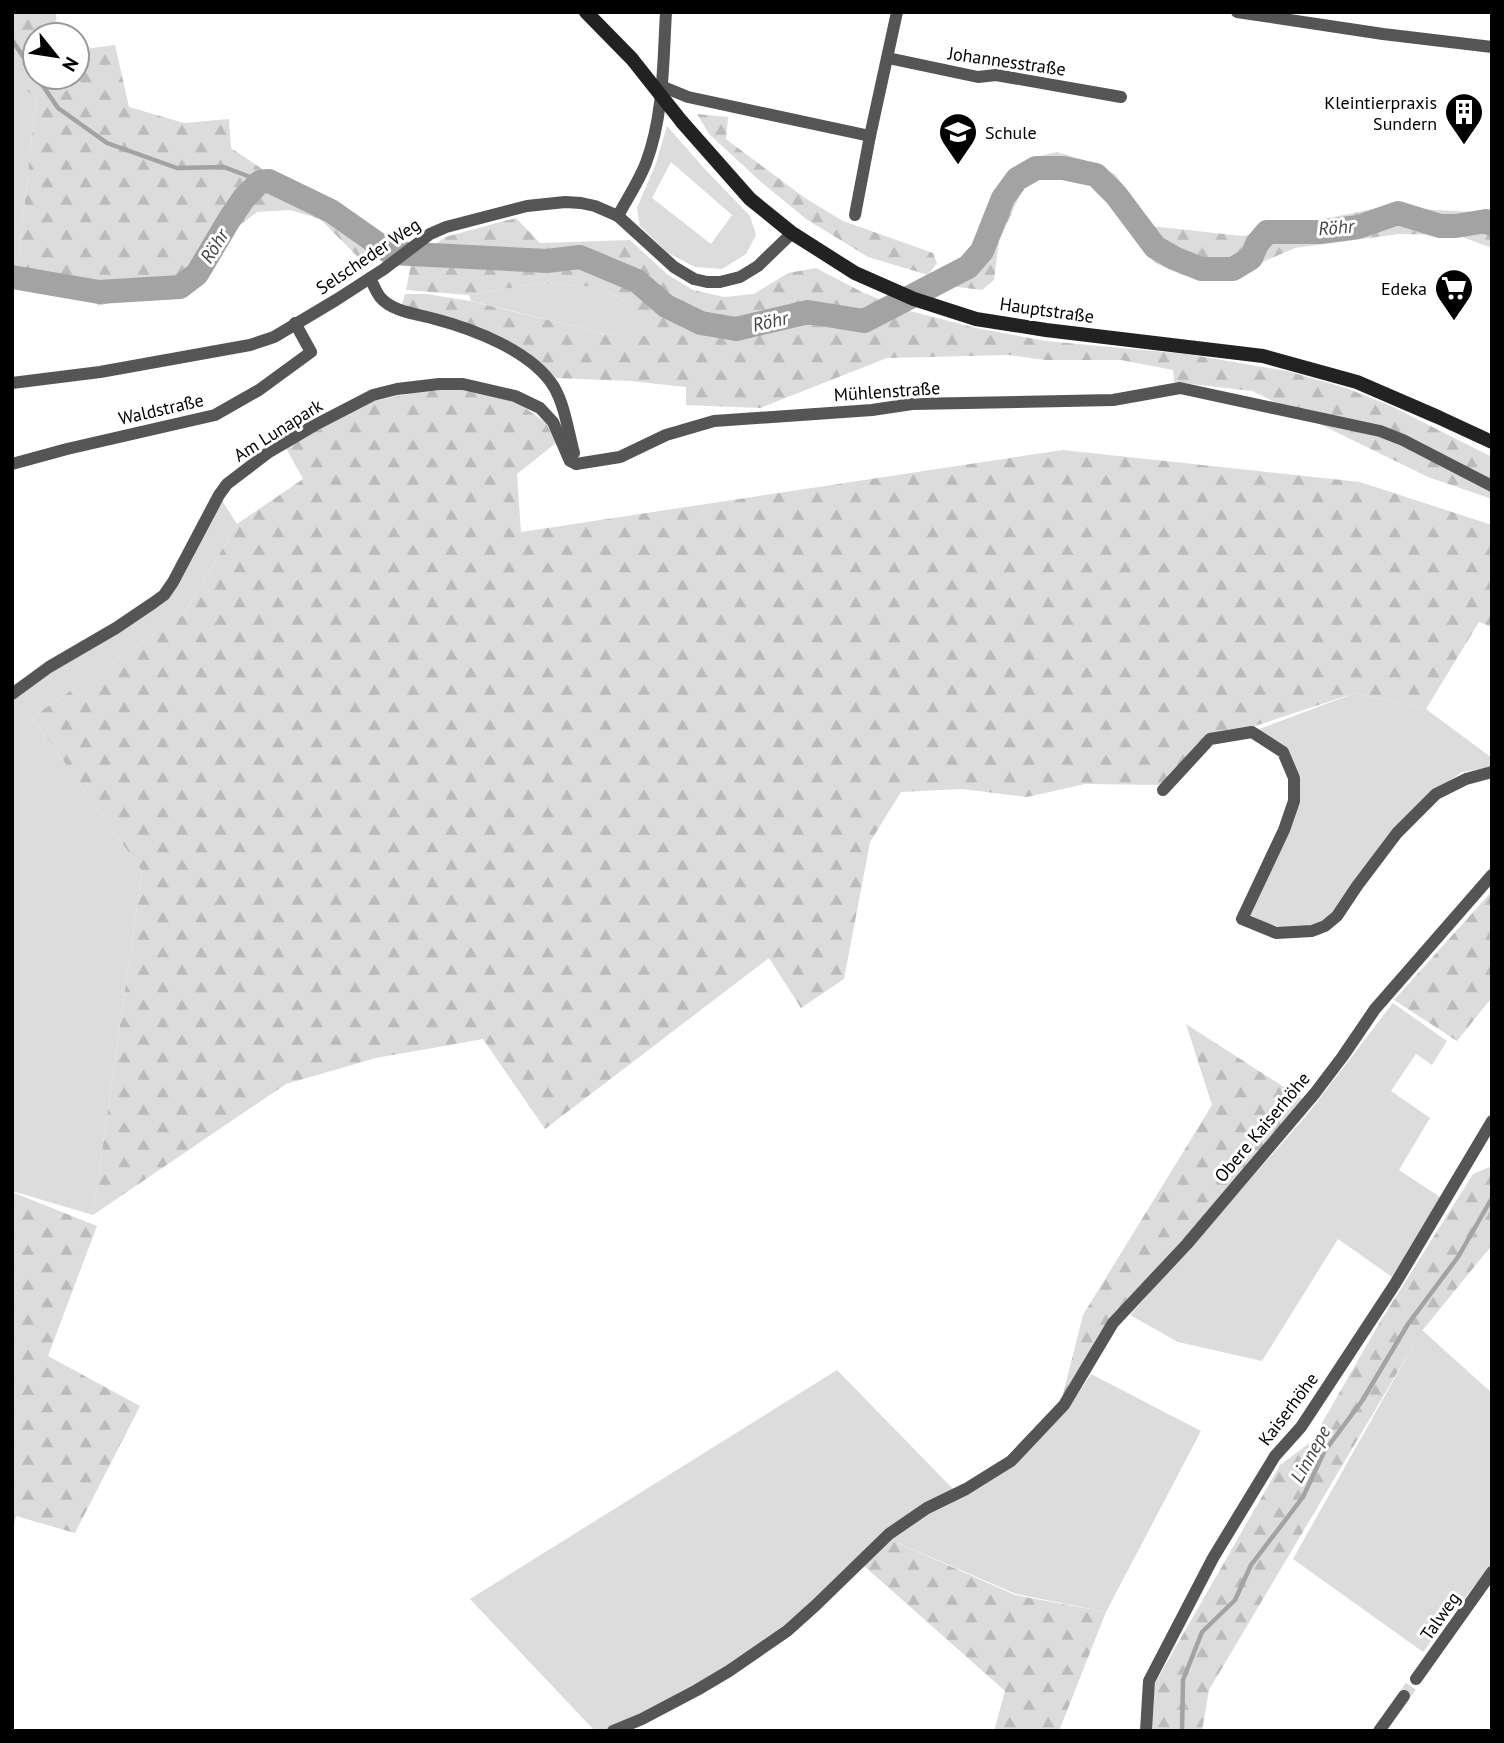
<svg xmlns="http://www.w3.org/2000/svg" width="1504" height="1743" font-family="'PT Sans',sans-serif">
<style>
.green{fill:#dcdcdc;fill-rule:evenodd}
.forest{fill:url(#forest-firs)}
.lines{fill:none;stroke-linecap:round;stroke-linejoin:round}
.stream{stroke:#a3a3a3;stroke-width:4.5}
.river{stroke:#a3a3a3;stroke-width:24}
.street-tunnel{stroke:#d9d9d9;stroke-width:12;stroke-dasharray:12 6;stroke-linecap:butt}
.street{stroke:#555;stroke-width:12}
.secondary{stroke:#222;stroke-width:14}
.secondary-bridge{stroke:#222;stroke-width:14}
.labels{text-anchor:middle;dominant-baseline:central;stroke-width:6;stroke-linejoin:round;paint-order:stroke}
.street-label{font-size:18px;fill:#000;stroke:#fff}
.poi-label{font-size:18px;fill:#000;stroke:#fff;text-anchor:end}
.water-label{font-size:19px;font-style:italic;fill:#444;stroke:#fff}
</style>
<defs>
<pattern id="forest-firs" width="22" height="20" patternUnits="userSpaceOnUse" patternTransform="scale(1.75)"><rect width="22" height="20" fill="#dcdcdc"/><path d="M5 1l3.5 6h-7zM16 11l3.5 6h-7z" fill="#bbb"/></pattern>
</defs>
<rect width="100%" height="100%" fill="#fff"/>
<g class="green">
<path d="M 12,78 L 36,99 L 18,266 L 12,265 Z"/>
<path d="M 667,126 L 703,167 L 750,216 L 756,235 L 746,254 L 722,269 L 695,267 L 668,253 L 640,226 L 637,208 L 656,163 ZM 671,162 L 732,215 L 711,244 L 652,198 Z"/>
<path d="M 540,283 L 596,287 L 621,298 L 649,336 L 614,336 L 471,301 L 469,295 Z"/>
<path d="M 221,499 L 237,524 L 184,614 L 32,717 L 142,871 L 93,1215 L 12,1191 L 12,695 L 165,600 Z"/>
<path d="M 1355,693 L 1426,709 L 1492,758 L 1492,767 L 1462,772 L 1436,790 L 1335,911 C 1306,939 1282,927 1248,918 L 1287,831 L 1295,766 L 1257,730 Z"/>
<path d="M 1393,1003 L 1447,1041 L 1432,1065 L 1416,1054 L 1391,1091 L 1430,1118 L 1399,1170 L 1440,1197 L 1392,1277 L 1338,1239 L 1262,1361 L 1178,1342 L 1130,1315 L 1306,1116 Z"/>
<path d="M 1422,1330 L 1492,1393 L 1492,1563 L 1423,1652 L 1293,1559 Z"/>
<path d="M 837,1370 L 955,1491 L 922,1507 L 757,1648 L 675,1698 L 606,1731 L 595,1731 L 470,1599 Z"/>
<path d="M 1091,1374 L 1201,1431 L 1106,1612 L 1016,1594 L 889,1539 L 928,1512 L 1010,1466 L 1069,1407 Z"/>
</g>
<g class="forest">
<path d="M 12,12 L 56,12 L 57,35 L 35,35 L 35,77 L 77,77 L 77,50 L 115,45 L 129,107 L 184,123 L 229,119 L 231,148 L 277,179 L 394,248 L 368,267 L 320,219 L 290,210 L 257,212 L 226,236 L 184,281 L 98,306 L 92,295 L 12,284 L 12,265 L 18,265 L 36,99 L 12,78 Z"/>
<path d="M 697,114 L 728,117 L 726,139 L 805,198 L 843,221 L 933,253 L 937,263 L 928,275 L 868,257 L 806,219 L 761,182 L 709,134 Z"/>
<path d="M 1057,152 L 1094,163 L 1116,175 L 1151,226 L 1242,236 L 1382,207 L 1492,213 L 1492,248 L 1457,235 L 1399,234 L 1295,248 L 1226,278 L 1183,275 L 1155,263 L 1102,193 L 1079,177 L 1050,173 L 1024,186 L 999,241 L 994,280 L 982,290 L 957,287 L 951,281 L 973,267 L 986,253 L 1006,179 L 1028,159 Z"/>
<path d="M 516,218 L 540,243 L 630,240 L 667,274 L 693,290 L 724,297 L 754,294 L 788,273 L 816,268 L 862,292 L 906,310 L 976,328 L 1046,341 L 1186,354 L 1287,371 L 1346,388 L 1391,406 L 1492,457 L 1492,499 L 1428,477 L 1252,391 L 1174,382 L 1173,370 L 1121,360 L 1045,360 L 1009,355 L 887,358 L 760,408 L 686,405 L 686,387 L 630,381 L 556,378 L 510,344 L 401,307 L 405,294 L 427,294 L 470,301 L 614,336 L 648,336 L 621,298 L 596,287 L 540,283 L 469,295 L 406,290 L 411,264 L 445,237 Z"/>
<path d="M 464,387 L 517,402 L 546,423 L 556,443 L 517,474 L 521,532 L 1063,450 L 1360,482 L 1492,525 L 1492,627 L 1479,622 L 1426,709 L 1355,693 L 1252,727 L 1211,733 L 1164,785 L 1085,784 L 1027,797 L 962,789 L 901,792 L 870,842 L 844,979 L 801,1008 L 769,958 L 545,1129 L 483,1039 L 376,1058 L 286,1084 L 93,1215 L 142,871 L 32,717 L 184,614 L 237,524 L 303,479 L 286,448 L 369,402 L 413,393 Z"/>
<path d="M 1492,891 L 1492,1001 L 1489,1001 L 1457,1041 L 1394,1000 Z"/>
<path d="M 1186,1024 L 1304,1100 L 1197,1226 L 1111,1318 L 1062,1398 L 1083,1315 L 1212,1105 Z"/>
<path d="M 1492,1166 L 1492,1245 L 1422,1331 L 1209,1690 L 1202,1731 L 1152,1731 L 1155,1683 L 1280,1465 L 1311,1442 L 1380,1322 L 1473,1174 Z"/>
<path d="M 12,1192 L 97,1226 L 48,1356 L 140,1406 L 75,1533 L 16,1516 L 12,1535 Z"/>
<path d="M 889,1539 L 1015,1595 L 1106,1612 L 1059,1731 L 994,1731 L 1005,1691 L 863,1565 Z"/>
</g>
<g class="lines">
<g class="stream">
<path d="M 12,40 L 35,74"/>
<path d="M 37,77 L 58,108 L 107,143 L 177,168 L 224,167 L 253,178 L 260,182"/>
<path d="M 1182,1731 L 1183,1680 L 1202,1632 L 1235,1600 L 1251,1565 L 1303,1497 L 1324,1452 L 1362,1401 L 1408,1324 L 1458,1257 L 1492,1198"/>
</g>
<path class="river" d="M 12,277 L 99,292 L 180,287 L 197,274 L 229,220 L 244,198 L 260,182 L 269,181 L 331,211 L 391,253 L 547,261 L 580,257 L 637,281 L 666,306 L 701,323 L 736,329 L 808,312 L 864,321 L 968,267 L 982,251 L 1003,198 L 1017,179 L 1036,168 L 1063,168 L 1096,175 L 1116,195 L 1155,247 L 1174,258 L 1201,269 L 1233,269 L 1251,258 L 1257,244 L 1267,232 L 1320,232 L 1358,227 L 1398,213 L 1440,226 L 1456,226 L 1486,221 L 1492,224"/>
<path class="street-tunnel" d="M 1404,1696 L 1416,1679"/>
<g class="street">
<path d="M 1237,12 L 1383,34 L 1492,47"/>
<path d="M 888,58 L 978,77 L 996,75 L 1121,97"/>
<path d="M 661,86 L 688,97 L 870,136"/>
<path d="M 855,215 L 870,136 L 897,12"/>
<path d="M 618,216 C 627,199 639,181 646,163 C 664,115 663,62 666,12"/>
<path d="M 370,278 C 373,284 376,292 380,297 C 392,312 418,314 435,319 C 473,329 532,351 554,387 C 565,406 568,431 574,453"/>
<path d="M 12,383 L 100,372 L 250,345 L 274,337 L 336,300 L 384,269 L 430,234 L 446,227 L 527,206 L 565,202 L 581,203 L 595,206 L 618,216 L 674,267 L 694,279 L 707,282 L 720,282 L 740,277 L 758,266 L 792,233"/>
<path d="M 12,464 L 67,449 L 215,415 L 259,390 L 311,352 L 295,323"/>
<path d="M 576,464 L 620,457 L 666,435 L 714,421 L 872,410 L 912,404 L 1113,400 L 1180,388 L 1380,431 L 1403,440 L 1492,486"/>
<path d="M 12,694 L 49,667 L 116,628 L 153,603 L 164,595 L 173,582 L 219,495 L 227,484 L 269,452 L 315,425 L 373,395 L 397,389 L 439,384 L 463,384 L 515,396 L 540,408 L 553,422 L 570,461 L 576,464"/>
<path d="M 1163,790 L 1210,739 L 1252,732 L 1283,752 L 1294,778 L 1294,801 L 1284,830 L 1242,919 L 1276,933 L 1312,931 L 1325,926 L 1337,916 L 1357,886 L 1397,833 L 1436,794 L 1466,779 L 1492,772"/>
<path d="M 1416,1679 L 1492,1572"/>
<path d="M 613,1731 L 642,1719 L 697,1690 L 729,1671 L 787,1631 L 816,1605 L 889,1534 L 927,1508 L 966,1489 L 1011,1461 L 1064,1405 L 1113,1323 L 1187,1244 L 1265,1152 L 1315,1093 L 1343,1056 L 1375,1009 L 1492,875"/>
<path d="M 1146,1731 L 1149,1681 L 1213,1558 L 1275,1456 L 1301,1427 L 1395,1284 L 1492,1121"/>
<path d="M 1379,1731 L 1404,1696"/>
</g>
<path class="secondary" d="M 682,122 L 750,199 L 792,233 L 855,273 L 914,299 L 976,319 L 1046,330 L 1263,356 L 1357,382 L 1438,417 L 1492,442"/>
<path class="secondary-bridge" d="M 586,12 L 632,59 L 682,122"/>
</g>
<defs>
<symbol id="building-pin" viewBox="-11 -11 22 30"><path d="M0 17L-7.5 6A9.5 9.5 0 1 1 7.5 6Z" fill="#000" stroke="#fff"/><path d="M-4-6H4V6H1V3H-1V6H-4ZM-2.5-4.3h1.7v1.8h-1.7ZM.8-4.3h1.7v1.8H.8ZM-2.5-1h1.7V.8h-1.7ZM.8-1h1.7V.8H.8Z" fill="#fff"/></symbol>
<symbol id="school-pin" viewBox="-11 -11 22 30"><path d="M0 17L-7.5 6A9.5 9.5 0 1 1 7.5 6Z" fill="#000" stroke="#fff"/><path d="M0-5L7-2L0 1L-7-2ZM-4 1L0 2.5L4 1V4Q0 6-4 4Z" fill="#fff"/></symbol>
<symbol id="supermarket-pin" viewBox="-11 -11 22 30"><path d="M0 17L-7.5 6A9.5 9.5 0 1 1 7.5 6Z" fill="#000" stroke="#fff"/><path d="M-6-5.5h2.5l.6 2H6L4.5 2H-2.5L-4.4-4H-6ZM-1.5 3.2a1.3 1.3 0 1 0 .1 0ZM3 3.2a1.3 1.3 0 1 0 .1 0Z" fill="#fff"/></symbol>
</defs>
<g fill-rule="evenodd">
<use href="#building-pin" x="1442" y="90" width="44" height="60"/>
<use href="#school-pin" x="936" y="110" width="44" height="60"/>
<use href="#supermarket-pin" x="1432" y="266" width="44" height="60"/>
</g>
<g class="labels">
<g class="street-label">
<text transform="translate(1007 61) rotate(8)">Johannesstraße</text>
<text transform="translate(368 256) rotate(-34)">Selscheder Weg</text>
<text transform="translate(1047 310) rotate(8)">Hauptstraße</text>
<text transform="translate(887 391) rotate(-4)">Mühlenstraße</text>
<text transform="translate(161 409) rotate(-13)">Waldstraße</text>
<text transform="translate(278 430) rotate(-32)">Am Lunapark</text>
<text transform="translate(1262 1127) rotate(-50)">Obere Kaiserhöhe</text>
<text transform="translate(1288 1409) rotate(-53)">Kaiserhöhe</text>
<text transform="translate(1440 1616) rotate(-55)">Talweg</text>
</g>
<g class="poi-label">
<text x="1437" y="102">Kleintierpraxis<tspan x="1437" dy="21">Sundern</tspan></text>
<text x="985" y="132" text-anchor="start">Schule</text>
<text x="1427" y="288">Edeka</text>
</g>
<g class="water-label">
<text transform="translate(1336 227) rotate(-5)">Röhr</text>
<text transform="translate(214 246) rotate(-58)">Röhr</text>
<text transform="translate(770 321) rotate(-13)">Röhr</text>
<text transform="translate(1310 1454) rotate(-61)">Linnepe</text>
</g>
</g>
<rect width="1504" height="1743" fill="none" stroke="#000000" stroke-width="28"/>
<g transform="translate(56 56) rotate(120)"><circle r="33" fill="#ffffff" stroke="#999999" stroke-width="2"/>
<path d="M0-5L12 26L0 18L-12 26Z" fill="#000000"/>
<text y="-10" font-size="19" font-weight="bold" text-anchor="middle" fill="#000000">N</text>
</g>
</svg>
